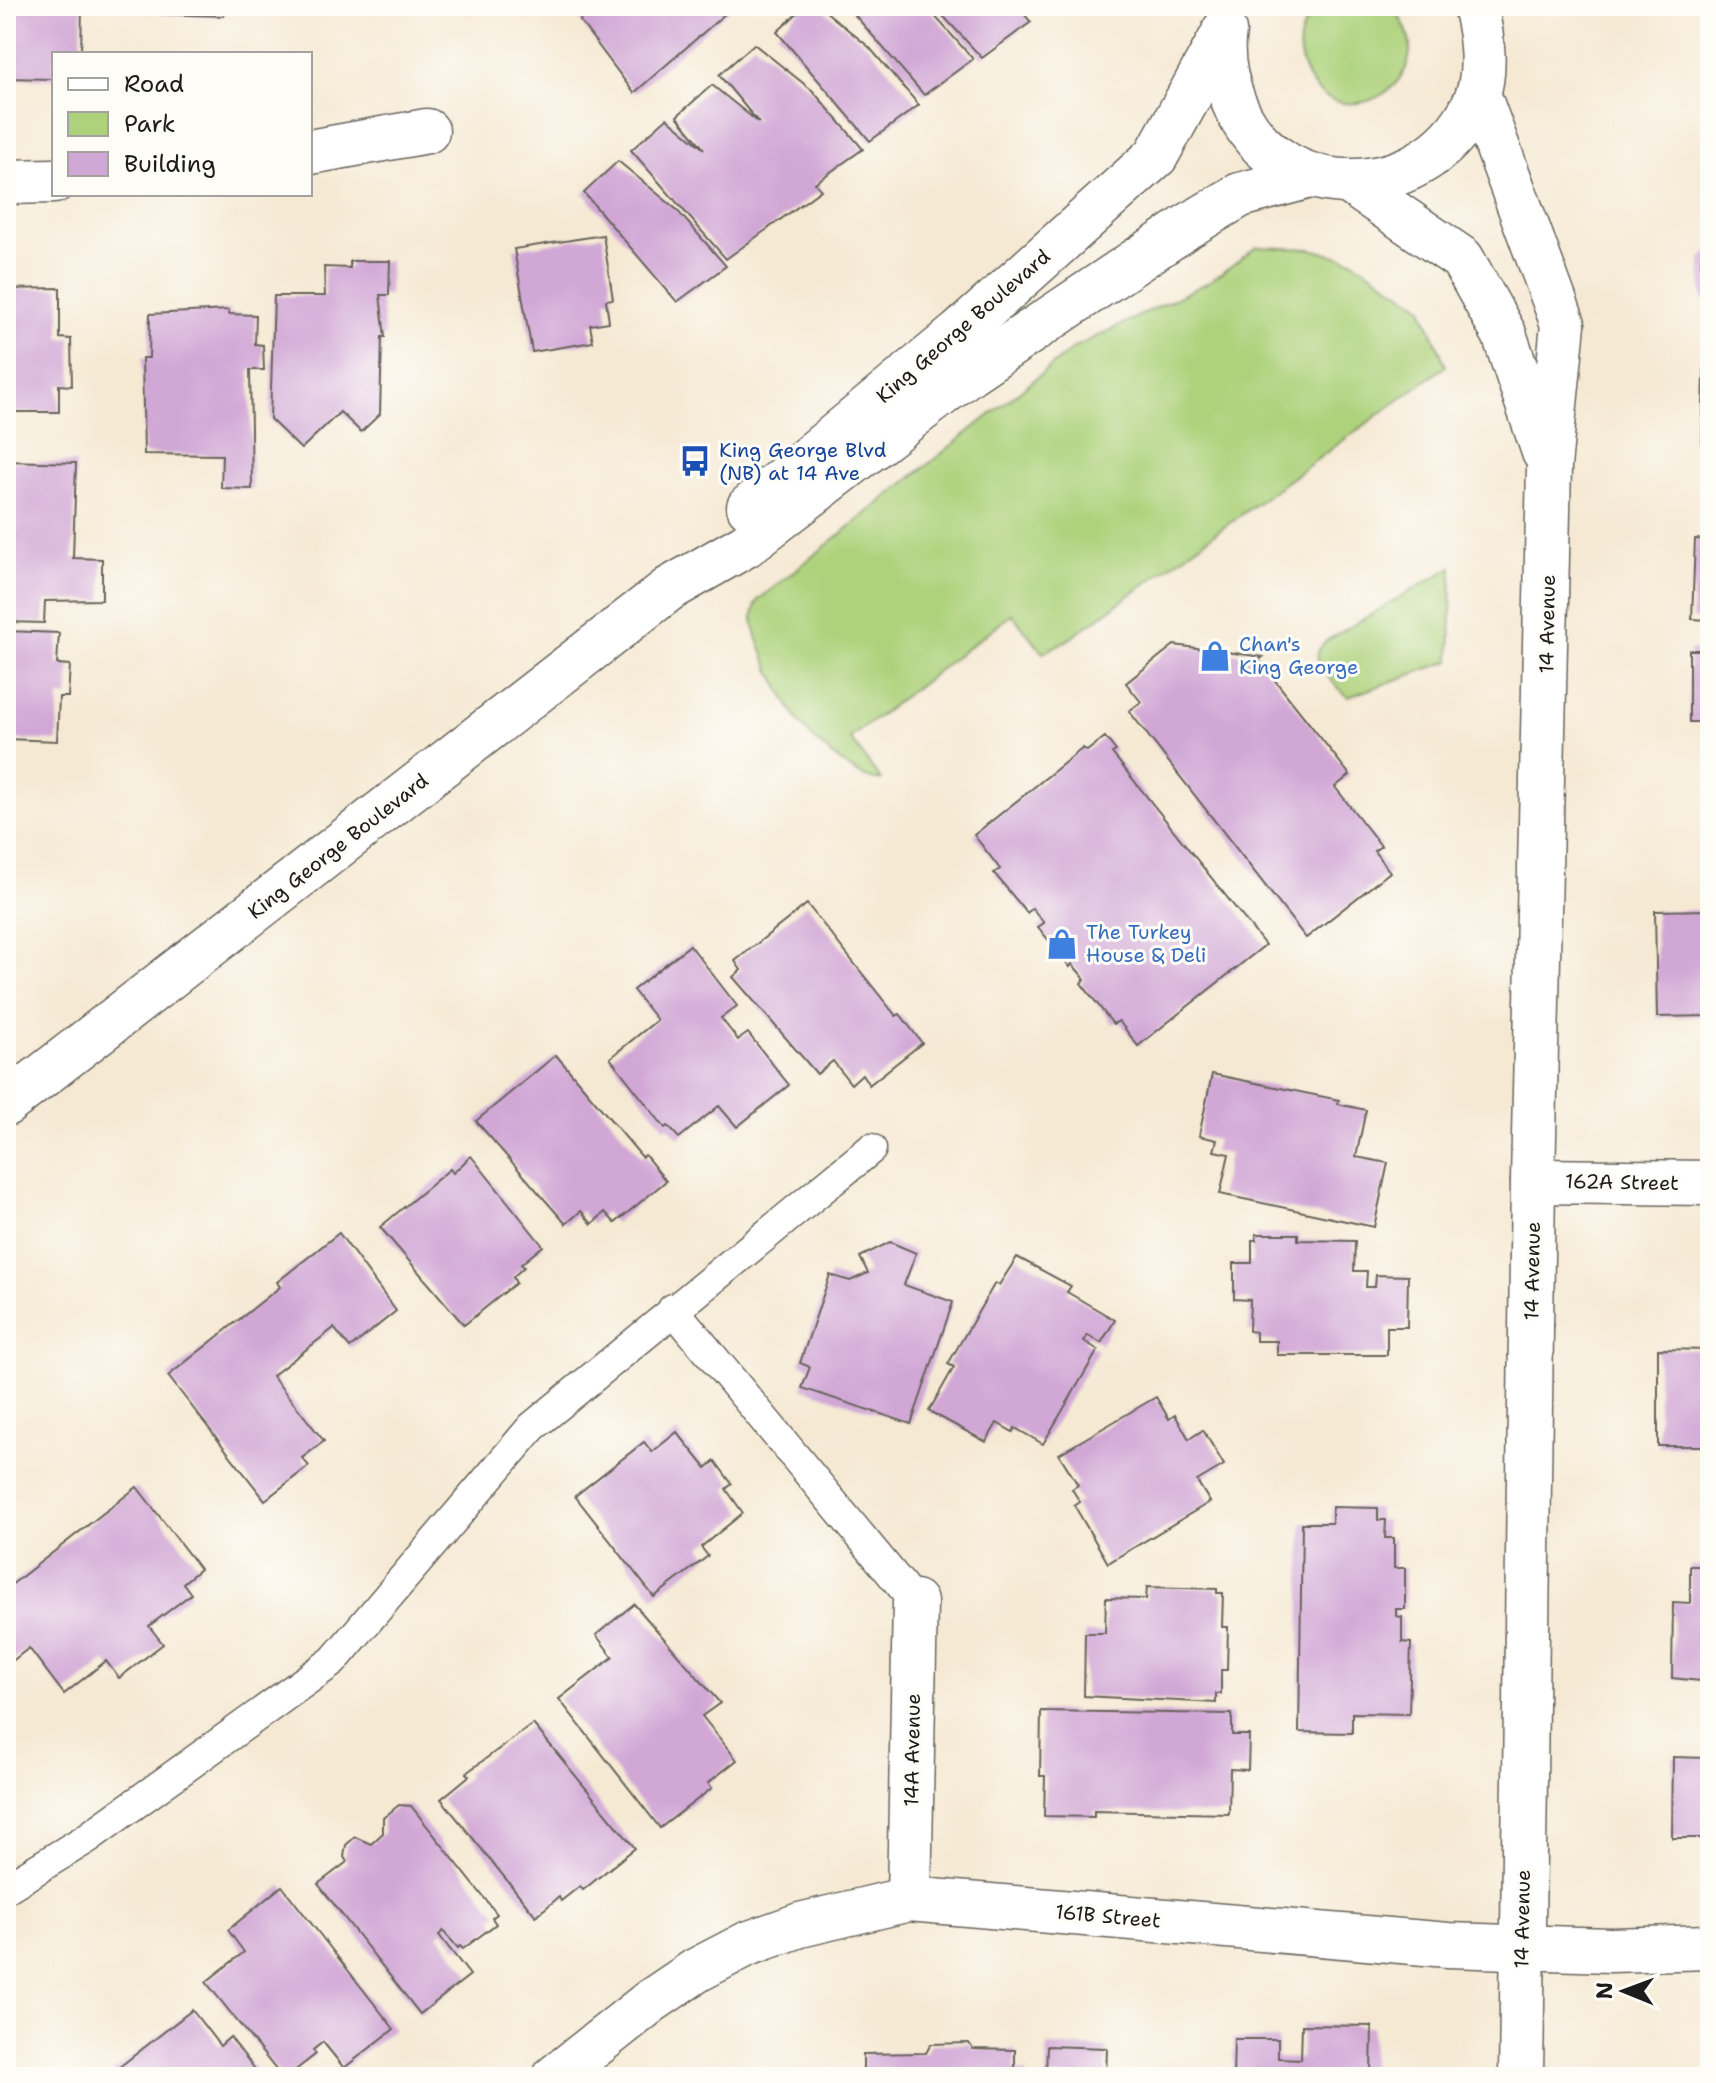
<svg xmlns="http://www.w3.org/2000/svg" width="1716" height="2083" font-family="'Shantell Sans',sans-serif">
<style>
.green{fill:#add27b;stroke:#64774c;stroke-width:2}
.building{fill:#d1a7d6}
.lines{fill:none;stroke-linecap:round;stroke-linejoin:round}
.service-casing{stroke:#68645c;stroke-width:33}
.minor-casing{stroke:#68645c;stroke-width:47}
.tertiary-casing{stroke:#68645c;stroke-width:47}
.primary-casing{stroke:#68645c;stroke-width:47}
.service{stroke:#fff;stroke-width:30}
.minor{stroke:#fff;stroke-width:44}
.tertiary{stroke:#fff;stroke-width:44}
.primary{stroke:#fff;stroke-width:44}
.labels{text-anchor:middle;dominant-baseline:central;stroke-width:6;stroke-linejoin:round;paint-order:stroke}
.street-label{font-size:20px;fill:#1c1c1c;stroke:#fdfcf7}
.transit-label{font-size:20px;fill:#164399;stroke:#fdfcf7;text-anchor:start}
.shop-label{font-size:20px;fill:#366cbe;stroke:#fdfcf7;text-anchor:start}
</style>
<rect width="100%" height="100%" fill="#fdfcf7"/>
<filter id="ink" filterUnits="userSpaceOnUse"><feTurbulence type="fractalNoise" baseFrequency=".0125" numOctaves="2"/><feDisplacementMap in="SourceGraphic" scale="16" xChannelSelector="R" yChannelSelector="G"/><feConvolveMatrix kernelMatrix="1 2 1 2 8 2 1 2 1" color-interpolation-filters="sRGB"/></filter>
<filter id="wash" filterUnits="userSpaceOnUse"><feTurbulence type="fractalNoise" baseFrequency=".006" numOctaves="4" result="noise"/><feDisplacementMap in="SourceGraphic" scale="32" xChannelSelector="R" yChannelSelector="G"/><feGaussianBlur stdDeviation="1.8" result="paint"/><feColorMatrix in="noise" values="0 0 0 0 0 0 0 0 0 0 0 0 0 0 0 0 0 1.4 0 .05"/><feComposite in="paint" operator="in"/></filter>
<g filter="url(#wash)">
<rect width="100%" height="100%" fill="#f5e9d3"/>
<g class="green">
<path d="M 1317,6 L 1390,6 C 1459,77 1329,152 1302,63 C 1295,41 1303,23 1317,6 Z"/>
<path d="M 1257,247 L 1311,249 L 1352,260 L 1421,306 L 1446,366 L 1068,640 L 1043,653 L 1012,614 L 850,738 L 881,780 C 860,783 810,739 798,720 C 783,697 755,644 753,617 C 753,612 756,605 758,600 L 1075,347 L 1209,282 Z"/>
<path d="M 1452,567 L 1450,661 L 1348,697 C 1339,690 1314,665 1318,652 C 1319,648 1323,645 1326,641 Z"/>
</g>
<g id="blocks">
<g class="building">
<path d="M 6,6 L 82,6 L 81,54 L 54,54 L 53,79 L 6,78 Z"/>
<path d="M 158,6 L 224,6 L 224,16 L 158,14 Z"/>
<path d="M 584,6 L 734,6 L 634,93 L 580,21 Z"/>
<path d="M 805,6 L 819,6 L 869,47 L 919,105 L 870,141 L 777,32 Z"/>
<path d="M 847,6 L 926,6 L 973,59 L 924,95 Z"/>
<path d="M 934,6 L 1017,6 L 1031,22 L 982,58 Z"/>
<path d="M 754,44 L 813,91 L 863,149 L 815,183 L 821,190 L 726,259 L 631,150 L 667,118 L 704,149 L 677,116 L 712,85 L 759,123 L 719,75 Z"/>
<path d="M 618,161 L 676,209 L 726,266 L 677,302 L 584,193 Z"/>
<path d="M 603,235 L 613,299 L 606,300 L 609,322 L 590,325 L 593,342 L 532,352 L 514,249 Z"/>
<path d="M 1710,249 L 1710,308 L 1702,297 L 1701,259 Z"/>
<path d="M 350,261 L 390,261 L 389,295 L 380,295 L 385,337 L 382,337 L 380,414 L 361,432 L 340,412 L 301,449 L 270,419 L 274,296 L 325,296 L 324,267 L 350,268 Z"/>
<path d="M 60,288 L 60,338 L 71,339 L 72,386 L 59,385 L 59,412 L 6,412 L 6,289 Z"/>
<path d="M 229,310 L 229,314 L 256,315 L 255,344 L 263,345 L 264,370 L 250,370 L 252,489 L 221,488 L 222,455 L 144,454 L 142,358 L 149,358 L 150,314 Z"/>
<path d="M 1705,339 L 1710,339 L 1710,446 L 1702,446 Z"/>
<path d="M 6,461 L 76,463 L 73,558 L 102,559 L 102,600 L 45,601 L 44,623 L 6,622 Z"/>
<path d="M 1695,539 L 1710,540 L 1710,620 L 1692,619 Z"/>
<path d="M 6,631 L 59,633 L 57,664 L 70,665 L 68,697 L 59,697 L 57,741 L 6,739 Z"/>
<path d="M 1174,645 L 1263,657 L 1259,660 L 1350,775 L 1335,787 L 1381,846 L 1374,851 L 1390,872 L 1306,938 L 1129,711 L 1141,702 L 1126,683 Z"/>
<rect x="1689" y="650" width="21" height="72"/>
<path d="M 1105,737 L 1116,751 L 1112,753 L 1265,945 L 1138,1046 L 1119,1021 L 1113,1024 L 1081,983 L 1085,979 L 1072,964 L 1070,967 L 1038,927 L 1044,923 L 1032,908 L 1027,913 L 994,873 L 1000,869 L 974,835 L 1083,748 L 1087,751 Z"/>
<path d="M 807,904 L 896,1016 L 900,1014 L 922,1043 L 869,1085 L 862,1074 L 851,1084 L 833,1061 L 817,1074 L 733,977 L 741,970 L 735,961 Z"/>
<path d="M 1710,910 L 1710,1016 L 1657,1017 L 1655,911 Z"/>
<path d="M 690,945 L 737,1006 L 721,1018 L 738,1040 L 748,1033 L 789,1085 L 737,1127 L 719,1106 L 679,1138 L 668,1126 L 665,1128 L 610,1058 L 657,1020 L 633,990 Z"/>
<path d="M 556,1055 L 642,1157 L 645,1155 L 666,1181 L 615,1223 L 605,1212 L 592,1224 L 581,1211 L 566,1224 L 476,1121 Z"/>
<path d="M 1212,1074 L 1339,1100 L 1338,1104 L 1366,1110 L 1356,1157 L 1388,1163 L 1374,1227 L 1220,1194 L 1229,1154 L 1214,1151 L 1217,1140 L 1199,1136 Z"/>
<path d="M 471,1156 L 543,1246 L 521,1264 L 524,1267 L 513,1277 L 516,1283 L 464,1325 L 380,1227 L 450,1169 L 453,1173 Z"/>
<path d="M 339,1233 L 396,1311 L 350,1348 L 334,1328 L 272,1376 L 324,1441 L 302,1458 L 309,1466 L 265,1500 L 168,1376 L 280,1287 L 277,1282 Z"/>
<path d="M 1256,1234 L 1298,1234 L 1298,1240 L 1355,1241 L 1354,1271 L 1367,1271 L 1366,1287 L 1375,1287 L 1376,1275 L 1408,1276 L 1407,1327 L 1387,1327 L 1387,1355 L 1277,1355 L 1277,1341 L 1256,1341 L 1256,1332 L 1249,1331 L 1250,1300 L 1234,1299 L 1234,1263 L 1252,1263 L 1252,1240 L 1256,1240 Z"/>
<path d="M 890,1242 L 916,1253 L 904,1285 L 953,1302 L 911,1424 L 802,1388 L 810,1367 L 800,1363 L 830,1275 L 850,1281 L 868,1273 L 860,1257 Z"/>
<path d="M 1017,1257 L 1071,1286 L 1067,1292 L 1115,1320 L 1101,1343 L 1088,1335 L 1084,1341 L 1098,1350 L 1043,1444 L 1015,1428 L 1013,1432 L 997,1423 L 986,1442 L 929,1411 L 954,1367 L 948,1364 L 995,1283 L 999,1285 Z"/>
<path d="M 1658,1349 L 1710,1350 L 1710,1446 L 1658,1446 Z"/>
<path d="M 1156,1397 L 1169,1419 L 1175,1415 L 1189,1439 L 1203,1430 L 1224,1465 L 1197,1481 L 1210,1502 L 1108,1563 L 1074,1505 L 1080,1502 L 1072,1489 L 1078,1485 L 1059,1454 Z"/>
<path d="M 677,1432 L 706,1468 L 715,1461 L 732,1484 L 726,1489 L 743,1513 L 701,1547 L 708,1556 L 654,1597 L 575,1496 L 644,1442 L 652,1452 Z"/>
<path d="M 137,1487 L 200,1569 L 183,1583 L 191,1594 L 149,1626 L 163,1644 L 119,1678 L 106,1661 L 64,1694 L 29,1648 L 6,1666 L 6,1589 Z"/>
<path d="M 1332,1507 L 1378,1508 L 1378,1520 L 1386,1520 L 1385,1538 L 1394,1538 L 1394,1568 L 1405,1568 L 1405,1609 L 1396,1609 L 1396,1616 L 1402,1617 L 1402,1642 L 1411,1643 L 1409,1714 L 1352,1713 L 1352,1733 L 1299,1732 L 1302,1523 L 1332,1523 Z"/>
<path d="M 1690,1566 L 1710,1566 L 1710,1682 L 1672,1678 L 1673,1602 L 1690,1603 Z"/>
<path d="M 1147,1587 L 1217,1589 L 1217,1593 L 1223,1593 L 1222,1627 L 1228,1627 L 1227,1670 L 1221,1670 L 1221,1694 L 1216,1694 L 1216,1703 L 1084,1696 L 1085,1633 L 1105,1633 L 1106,1598 L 1146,1599 Z"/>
<path d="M 634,1604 L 720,1703 L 702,1716 L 737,1760 L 708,1783 L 712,1788 L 660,1828 L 559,1699 L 613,1657 L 596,1635 Z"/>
<path d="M 1041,1711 L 1232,1714 L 1232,1735 L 1249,1735 L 1248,1770 L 1230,1769 L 1229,1814 L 1094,1811 L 1094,1817 L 1044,1816 L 1045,1776 L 1040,1776 Z"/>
<path d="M 533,1724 L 635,1848 L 583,1890 L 580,1886 L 561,1901 L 559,1897 L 536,1916 L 441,1799 L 469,1776 L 466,1773 Z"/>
<path d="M 1707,1746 L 1710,1838 L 1672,1838 L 1673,1757 L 1707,1758 Z"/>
<path d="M 399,1805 L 411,1806 L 497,1914 L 492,1918 L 496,1924 L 463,1949 L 460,1946 L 458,1948 L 443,1931 L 439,1935 L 470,1975 L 420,2014 L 318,1884 L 347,1862 L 344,1857 L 346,1845 L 355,1837 L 371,1844 L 383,1833 L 383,1818 Z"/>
<path d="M 282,1886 L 394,2029 L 344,2068 L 323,2042 L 313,2050 L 316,2054 L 288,2076 L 286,2073 L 281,2076 L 206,1982 L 244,1952 L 228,1930 Z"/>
<path d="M 192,2010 L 220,2046 L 230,2037 L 261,2077 L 118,2077 L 113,2072 Z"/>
<path d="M 1302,2025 L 1372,2026 L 1371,2077 L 1233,2077 L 1234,2039 L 1278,2039 L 1278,2058 L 1301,2059 Z"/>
<path d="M 969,2043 L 973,2049 L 1015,2050 L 1015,2071 L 1026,2072 L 1025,2077 L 863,2077 L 863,2054 L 926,2053 L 931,2044 Z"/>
<path d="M 1047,2046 L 1107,2048 L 1106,2077 L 1046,2077 Z"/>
<path d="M 1632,2071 L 1692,2074 L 1692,2077 L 1632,2077 Z"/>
</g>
</g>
</g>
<g filter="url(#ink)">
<use href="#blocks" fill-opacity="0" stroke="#68645c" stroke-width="2"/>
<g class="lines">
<defs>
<g id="service">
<path d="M 673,1309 L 915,1602"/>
<path d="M 6,1888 L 86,1839 L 333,1661 L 532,1427 L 871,1149"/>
</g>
<g id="minor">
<path d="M 310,152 L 427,131"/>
<path d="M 6,182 L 54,181"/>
<path d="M 1533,1181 L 1710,1183"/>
<path d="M 909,1899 L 915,1602"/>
<path d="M 555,2077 L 651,2001 L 697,1970 L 747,1944 L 800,1925 L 909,1899 L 1448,1945 L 1611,1950 L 1710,1947"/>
</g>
<g id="tertiary">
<path d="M 1478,94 L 1563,324 L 1549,466 L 1533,1181 L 1521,2077"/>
<path d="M 1351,183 L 1462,259 L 1504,334 L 1544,452"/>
</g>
<g id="primary">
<path d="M 1224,31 C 1220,56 1225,80 1234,103 C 1279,213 1434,203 1477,97 C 1487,70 1482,33 1475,6"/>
<path d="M 749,507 L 959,333 L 1156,156 L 1223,35"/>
<path d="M 6,1104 L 669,589 L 746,545 L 969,373 L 1188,226 L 1240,195 L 1310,176"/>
</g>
</defs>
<use href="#service" class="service-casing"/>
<use href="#minor" class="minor-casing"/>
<use href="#tertiary" class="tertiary-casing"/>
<use href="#primary" class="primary-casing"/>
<use href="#service" class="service"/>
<use href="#minor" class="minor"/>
<use href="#tertiary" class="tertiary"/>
<use href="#primary" class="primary"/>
</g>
</g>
<defs>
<symbol id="bus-bare" viewBox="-9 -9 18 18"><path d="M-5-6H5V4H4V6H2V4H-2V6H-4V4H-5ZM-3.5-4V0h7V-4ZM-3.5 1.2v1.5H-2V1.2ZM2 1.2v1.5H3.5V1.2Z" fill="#1a4fb4" stroke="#fdfcf7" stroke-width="2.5" paint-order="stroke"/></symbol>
<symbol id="shop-bare" viewBox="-9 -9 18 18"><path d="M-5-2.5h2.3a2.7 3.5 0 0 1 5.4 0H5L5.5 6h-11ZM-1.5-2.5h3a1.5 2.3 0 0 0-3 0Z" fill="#3f7fe0" stroke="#fdfcf7" stroke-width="2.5" paint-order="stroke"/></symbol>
</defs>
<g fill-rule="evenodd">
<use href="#bus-bare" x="673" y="439" width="44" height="44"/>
<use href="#shop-bare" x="1193" y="634" width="44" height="44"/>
<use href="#shop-bare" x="1040" y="922" width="44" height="44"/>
</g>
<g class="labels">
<g class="street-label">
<text transform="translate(963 326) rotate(-41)">King George Boulevard</text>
<text transform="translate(1547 624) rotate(-89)">14 Avenue</text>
<text transform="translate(338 846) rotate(-38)">King George Boulevard</text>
<text transform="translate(1622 1182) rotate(1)">162A Street</text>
<text transform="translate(1532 1271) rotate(-89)">14 Avenue</text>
<text transform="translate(912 1750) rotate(-89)">14A Avenue</text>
<text transform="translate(1108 1916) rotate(5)">161B Street</text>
<text transform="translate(1522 1919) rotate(-89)">14 Avenue</text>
</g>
<g class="transit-label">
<text x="719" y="450">King George Blvd<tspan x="719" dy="23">(NB) at 14 Ave</tspan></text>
</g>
<g class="shop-label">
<text x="1239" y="644">Chan's<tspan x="1239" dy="23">King George</tspan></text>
<text x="1086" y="932">The Turkey<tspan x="1086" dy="23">House &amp; Deli</tspan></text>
</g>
</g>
<rect width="1716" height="2083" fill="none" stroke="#fdfcf7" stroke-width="32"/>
<rect x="52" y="52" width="260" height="144" fill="#fdfcf7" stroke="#a3a29f" stroke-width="2"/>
<rect x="68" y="78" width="40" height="12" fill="#ffffff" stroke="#a3a29f" stroke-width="2"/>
<text x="124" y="92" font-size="24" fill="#1c1c1c">Road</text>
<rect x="68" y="112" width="40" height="24" fill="#add27b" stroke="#a3a29f" stroke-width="2"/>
<text x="124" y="132" font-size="24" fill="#1c1c1c">Park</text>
<rect x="68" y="152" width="40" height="24" fill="#d1a7d6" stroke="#a3a29f" stroke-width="2"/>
<text x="124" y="172" font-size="24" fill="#1c1c1c">Building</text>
<g transform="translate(1624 1991) rotate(271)" stroke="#fdfcf7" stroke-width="6" paint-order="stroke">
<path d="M0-6L14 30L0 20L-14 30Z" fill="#1c1c1c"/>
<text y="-12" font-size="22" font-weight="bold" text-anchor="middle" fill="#1c1c1c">N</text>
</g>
</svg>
